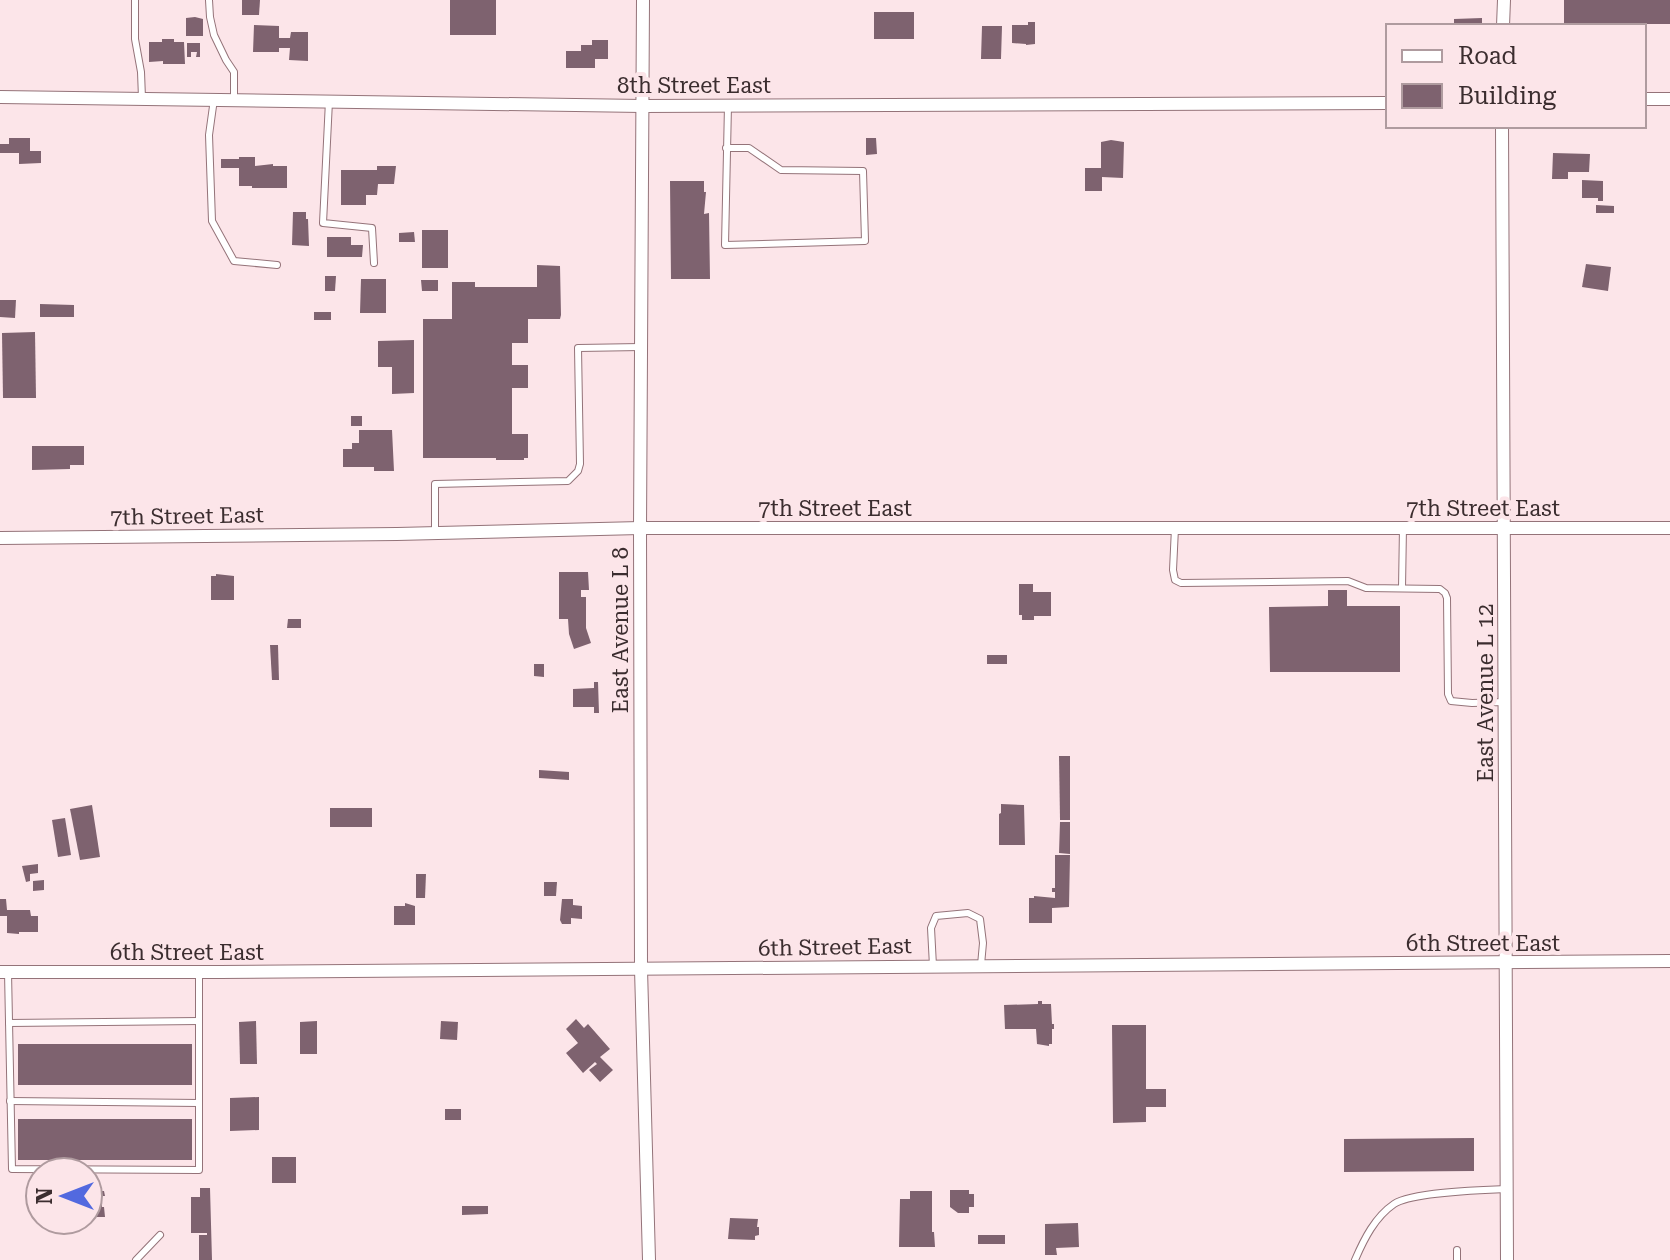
<svg xmlns="http://www.w3.org/2000/svg" width="1670" height="1260" font-family="'Roboto Serif',serif">
<style>
.building{fill:#7e626f}
.lines{fill:none;stroke-linecap:round;stroke-linejoin:round}
.service-casing{stroke:#947379;stroke-width:8}
.minor-casing{stroke:#947379;stroke-width:14}
.service{stroke:#fff;stroke-width:6}
.minor{stroke:#fff;stroke-width:12}
.labels{text-anchor:middle;dominant-baseline:central;stroke-width:8;stroke-linejoin:round;paint-order:stroke}
.street-label{font-size:22px;fill:#3b2d2f;stroke:#fce5e9}
</style>
<rect width="100%" height="100%" fill="#fce5e9"/>
<g class="building">
<path d="M 242,0 L 260,0 L 259,15 L 242,15 Z"/>
<rect x="450" y="0" width="46" height="35"/>
<rect x="1564" y="0" width="106" height="24"/>
<rect x="874" y="12" width="40" height="27"/>
<path d="M 195,17 L 203,19 L 203,36 L 186,36 L 186,18 Z"/>
<path d="M 1482,18 L 1482,26 L 1454,26 L 1454,19 Z"/>
<path d="M 1028,22 L 1035,22 L 1035,44 L 1026,45 L 1026,44 L 1012,43 L 1012,25 L 1028,25 Z"/>
<path d="M 254,25 L 279,26 L 279,38 L 290,38 L 291,32 L 308,32 L 308,61 L 289,60 L 290,48 L 279,48 L 279,52 L 253,52 Z"/>
<path d="M 982,26 L 1002,26 L 1001,59 L 981,59 Z"/>
<path d="M 162,39 L 174,39 L 174,42 L 184,42 L 185,64 L 163,64 L 163,61 L 149,62 L 149,42 L 162,42 Z"/>
<path d="M 592,40 L 608,40 L 608,59 L 595,59 L 595,68 L 566,68 L 566,51 L 581,51 L 581,45 L 592,45 Z"/>
<path d="M 187,43 L 200,43 L 200,57 L 196,57 L 197,52 L 191,52 L 191,57 L 187,57 Z"/>
<path d="M 9,138 L 30,138 L 30,151 L 41,151 L 41,163 L 19,164 L 19,153 L 0,153 L 0,144 L 9,144 Z"/>
<path d="M 866,138 L 876,138 L 877,154 L 866,155 Z"/>
<path d="M 1111,140 L 1124,142 L 1123,178 L 1102,177 L 1102,191 L 1085,191 L 1085,168 L 1101,168 L 1101,142 Z"/>
<path d="M 1553,153 L 1590,154 L 1589,172 L 1568,172 L 1568,179 L 1552,179 Z"/>
<path d="M 239,157 L 255,157 L 255,166 L 273,164 L 273,166 L 287,166 L 287,188 L 252,188 L 252,186 L 239,186 L 239,168 L 221,168 L 221,159 L 239,159 Z"/>
<path d="M 377,166 L 396,166 L 394,184 L 378,184 L 377,195 L 366,195 L 366,205 L 341,205 L 341,170 L 377,170 Z"/>
<path d="M 1582,180 L 1603,181 L 1603,201 L 1598,201 L 1598,198 L 1582,198 Z"/>
<path d="M 670,181 L 704,181 L 704,192 L 706,192 L 704,214 L 709,213 L 710,279 L 671,279 Z"/>
<path d="M 1596,205 L 1614,206 L 1614,213 L 1596,213 Z"/>
<path d="M 293,212 L 306,212 L 306,219 L 308,219 L 309,246 L 292,245 Z"/>
<rect x="422" y="230" width="26" height="38"/>
<path d="M 414,232 L 415,242 L 399,242 L 399,233 Z"/>
<path d="M 327,237 L 351,237 L 351,245 L 363,245 L 362,257 L 327,257 Z"/>
<path d="M 1586,264 L 1611,267 L 1608,291 L 1582,287 Z"/>
<path d="M 537,265 L 560,266 L 561,315 L 560,319 L 528,319 L 528,343 L 512,343 L 512,365 L 528,365 L 528,388 L 512,388 L 512,434 L 528,434 L 528,458 L 524,458 L 524,460 L 496,460 L 496,458 L 423,458 L 423,319 L 452,319 L 452,282 L 475,282 L 475,287 L 537,287 Z"/>
<path d="M 325,276 L 336,276 L 335,291 L 325,291 Z"/>
<path d="M 361,279 L 386,279 L 386,313 L 360,313 Z"/>
<path d="M 421,280 L 438,280 L 438,291 L 422,291 Z"/>
<path d="M 0,300 L 16,300 L 15,318 L 0,317 Z"/>
<path d="M 40,304 L 74,305 L 74,317 L 40,317 Z"/>
<rect x="314" y="312" width="17" height="8"/>
<path d="M 35,332 L 36,398 L 3,398 L 2,333 Z"/>
<path d="M 414,340 L 414,393 L 392,394 L 392,367 L 378,367 L 378,341 Z"/>
<rect x="351" y="416" width="11" height="10"/>
<path d="M 359,430 L 392,430 L 394,471 L 374,471 L 374,467 L 343,467 L 343,449 L 352,449 L 352,443 L 359,443 Z"/>
<path d="M 32,446 L 84,446 L 84,465 L 70,465 L 70,469 L 32,470 Z"/>
<path d="M 559,572 L 588,572 L 589,590 L 581,590 L 581,597 L 586,597 L 586,628 L 591,643 L 574,649 L 569,634 L 568,619 L 559,619 Z"/>
<path d="M 216,574 L 234,576 L 234,600 L 211,600 L 211,576 L 216,576 Z"/>
<path d="M 1019,584 L 1033,584 L 1033,592 L 1051,592 L 1051,616 L 1034,616 L 1034,620 L 1022,620 L 1022,615 L 1019,615 Z"/>
<path d="M 1328,590 L 1347,590 L 1347,606 L 1400,606 L 1400,672 L 1270,672 L 1269,607 L 1328,606 Z"/>
<path d="M 288,619 L 301,619 L 301,628 L 287,628 Z"/>
<path d="M 270,645 L 278,645 L 279,680 L 272,680 Z"/>
<rect x="987" y="655" width="20" height="9"/>
<path d="M 534,664 L 544,664 L 544,677 L 534,676 Z"/>
<path d="M 594,682 L 598,682 L 599,713 L 594,713 L 594,707 L 573,707 L 573,689 L 594,688 Z"/>
<path d="M 1059,756 L 1070,756 L 1070,820 L 1060,820 Z"/>
<path d="M 539,770 L 569,772 L 569,780 L 539,778 Z"/>
<path d="M 1001,804 L 1024,805 L 1025,845 L 999,845 L 999,814 L 1001,813 Z"/>
<path d="M 92,805 L 100,857 L 80,860 L 70,809 Z"/>
<rect x="330" y="808" width="42" height="19"/>
<path d="M 65,818 L 71,855 L 58,857 L 52,820 Z"/>
<path d="M 1060,822 L 1070,822 L 1070,854 L 1059,853 Z"/>
<path d="M 1055,855 L 1070,855 L 1069,907 L 1052,908 L 1052,923 L 1029,923 L 1029,898 L 1034,898 L 1034,896 L 1055,898 L 1055,892 L 1052,892 L 1052,888 L 1055,888 Z"/>
<path d="M 38,864 L 38,873 L 30,874 L 30,881 L 26,882 L 22,866 Z"/>
<path d="M 416,874 L 426,874 L 425,898 L 416,898 Z"/>
<path d="M 44,880 L 44,890 L 33,891 L 33,881 Z"/>
<path d="M 544,882 L 557,882 L 556,896 L 544,896 Z"/>
<path d="M 0,899 L 6,899 L 7,910 L 30,910 L 31,916 L 38,916 L 38,932 L 19,932 L 19,934 L 7,933 L 7,916 L 0,916 Z"/>
<path d="M 562,899 L 573,899 L 573,905 L 582,906 L 582,919 L 571,918 L 571,924 L 562,924 L 560,920 Z"/>
<path d="M 405,903 L 415,906 L 415,925 L 394,925 L 394,906 L 405,906 Z"/>
<path d="M 1038,1001 L 1042,1001 L 1042,1004 L 1051,1004 L 1052,1024 L 1054,1024 L 1054,1029 L 1052,1029 L 1052,1044 L 1049,1044 L 1049,1046 L 1037,1044 L 1036,1029 L 1005,1029 L 1004,1005 L 1038,1004 Z"/>
<path d="M 576,1019 L 584,1028 L 588,1024 L 610,1049 L 600,1057 L 613,1070 L 600,1082 L 589,1070 L 597,1064 L 595,1062 L 583,1073 L 566,1053 L 578,1043 L 566,1029 Z"/>
<path d="M 256,1021 L 257,1064 L 240,1064 L 239,1022 Z"/>
<path d="M 317,1021 L 317,1054 L 300,1054 L 300,1022 Z"/>
<path d="M 441,1021 L 458,1022 L 457,1040 L 440,1039 Z"/>
<path d="M 1112,1025 L 1146,1025 L 1146,1089 L 1166,1089 L 1166,1107 L 1146,1107 L 1146,1122 L 1113,1123 Z"/>
<rect x="18" y="1044" width="174" height="41"/>
<path d="M 259,1097 L 259,1130 L 230,1131 L 230,1098 Z"/>
<rect x="445" y="1109" width="16" height="11"/>
<rect x="18" y="1119" width="174" height="41"/>
<path d="M 1474,1138 L 1474,1171 L 1344,1172 L 1344,1139 Z"/>
<rect x="272" y="1157" width="24" height="26"/>
<path d="M 200,1188 L 210,1188 L 212,1260 L 199,1260 L 199,1235 L 207,1235 L 207,1233 L 191,1233 L 191,1197 L 200,1197 Z"/>
<path d="M 950,1190 L 969,1190 L 969,1194 L 974,1194 L 974,1207 L 969,1207 L 969,1213 L 958,1213 L 950,1207 Z"/>
<path d="M 96,1191 L 104,1191 L 105,1196 L 102,1196 L 102,1207 L 104,1207 L 105,1217 L 96,1217 Z"/>
<path d="M 910,1191 L 932,1191 L 932,1232 L 934,1232 L 935,1247 L 899,1247 L 900,1199 L 910,1199 Z"/>
<path d="M 462,1206 L 488,1206 L 488,1214 L 462,1215 Z"/>
<path d="M 730,1218 L 758,1219 L 757,1227 L 759,1227 L 759,1235 L 755,1236 L 755,1240 L 728,1239 Z"/>
<path d="M 1078,1223 L 1079,1247 L 1056,1248 L 1057,1255 L 1045,1255 L 1045,1224 Z"/>
<rect x="978" y="1235" width="27" height="9"/>
</g>
<g class="lines">
<defs>
<g id="service">
<path d="M 135,0 L 135,39 L 141,72 L 142,98"/>
<path d="M 209,0 L 210,17 L 214,35 L 226,60 L 234,72 L 234,99"/>
<path d="M 214,99 L 209,135 L 212,221 L 234,261 L 277,265"/>
<path d="M 329,101 L 323,223 L 372,228 L 374,263"/>
<path d="M 726,148 L 749,148 L 781,170 L 863,171 L 865,241 L 725,245 L 728,105"/>
<path d="M 1175,528 L 1173,570 L 1175,580 L 1181,583 L 1348,581 L 1366,588 L 1440,589 L 1445,593 L 1447,598 L 1448,694 L 1451,701 L 1472,703 L 1505,702"/>
<path d="M 435,533 L 435,484 L 568,481 L 578,471 L 580,464 L 578,348 L 641,347"/>
<path d="M 1402,588 L 1403,527"/>
<path d="M 933,966 L 931,928 L 936,916 L 968,913 L 980,919 L 983,943 L 981,965"/>
<path d="M 8,972 L 12,1169 L 199,1170 L 199,972"/>
<path d="M 9,1023 L 199,1021"/>
<path d="M 10,1101 L 199,1103"/>
<path d="M 136,1260 L 160,1235"/>
<path d="M 1355,1260 C 1364,1239 1375,1217 1394,1204 C 1412,1192 1482,1190 1506,1189"/>
<path d="M 1457,1260 L 1457,1250"/>
</g>
<g id="minor">
<path d="M 643,0 L 640,528 L 641,969 L 649,1260"/>
<path d="M 1503,26 L 1504,0"/>
<path d="M 0,97 L 642,106 L 1388,103"/>
<path d="M 1644,99 L 1670,99"/>
<path d="M 1502,126 L 1507,1260"/>
<path d="M 0,538 L 397,534 L 640,528 L 1670,528"/>
<path d="M 0,972 L 220,972 L 1670,961"/>
</g>
</defs>
<use href="#service" class="service-casing"/>
<use href="#minor" class="minor-casing"/>
<use href="#service" class="service"/>
<use href="#minor" class="minor"/>
</g>
<g class="labels">
<g class="street-label">
<text x="694" y="85">8th Street East</text>
<text x="835" y="508">7th Street East</text>
<text x="1483" y="508">7th Street East</text>
<text transform="translate(187 516) rotate(-1)">7th Street East</text>
<text transform="translate(620 630) rotate(-90)">East Avenue L 8</text>
<text transform="translate(1485 693) rotate(-90)">East Avenue L 12</text>
<text x="1483" y="943">6th Street East</text>
<text transform="translate(835 947) rotate(-1)">6th Street East</text>
<text x="187" y="952">6th Street East</text>
</g>
</g>
<rect x="1386" y="24" width="260" height="104" fill="#fce5e9" stroke="#af9b9f" stroke-width="2"/>
<rect x="1402" y="50" width="40" height="12" fill="#ffffff" stroke="#af9b9f" stroke-width="2"/>
<text x="1458" y="64" font-size="24" fill="#3b2d2f">Road</text>
<rect x="1402" y="84" width="40" height="24" fill="#7e626f" stroke="#af9b9f" stroke-width="2"/>
<text x="1458" y="104" font-size="24" fill="#3b2d2f">Building</text>
<g transform="translate(64 1196) rotate(270)"><circle r="38" fill="#fce5e9" stroke="#af9b9f" stroke-width="2"/>
<path d="M0-6L14 30L0 20L-14 30Z" fill="#5269df"/>
<text y="-12" font-size="22" font-weight="bold" text-anchor="middle" fill="#3b2d2f">N</text>
</g>
</svg>
